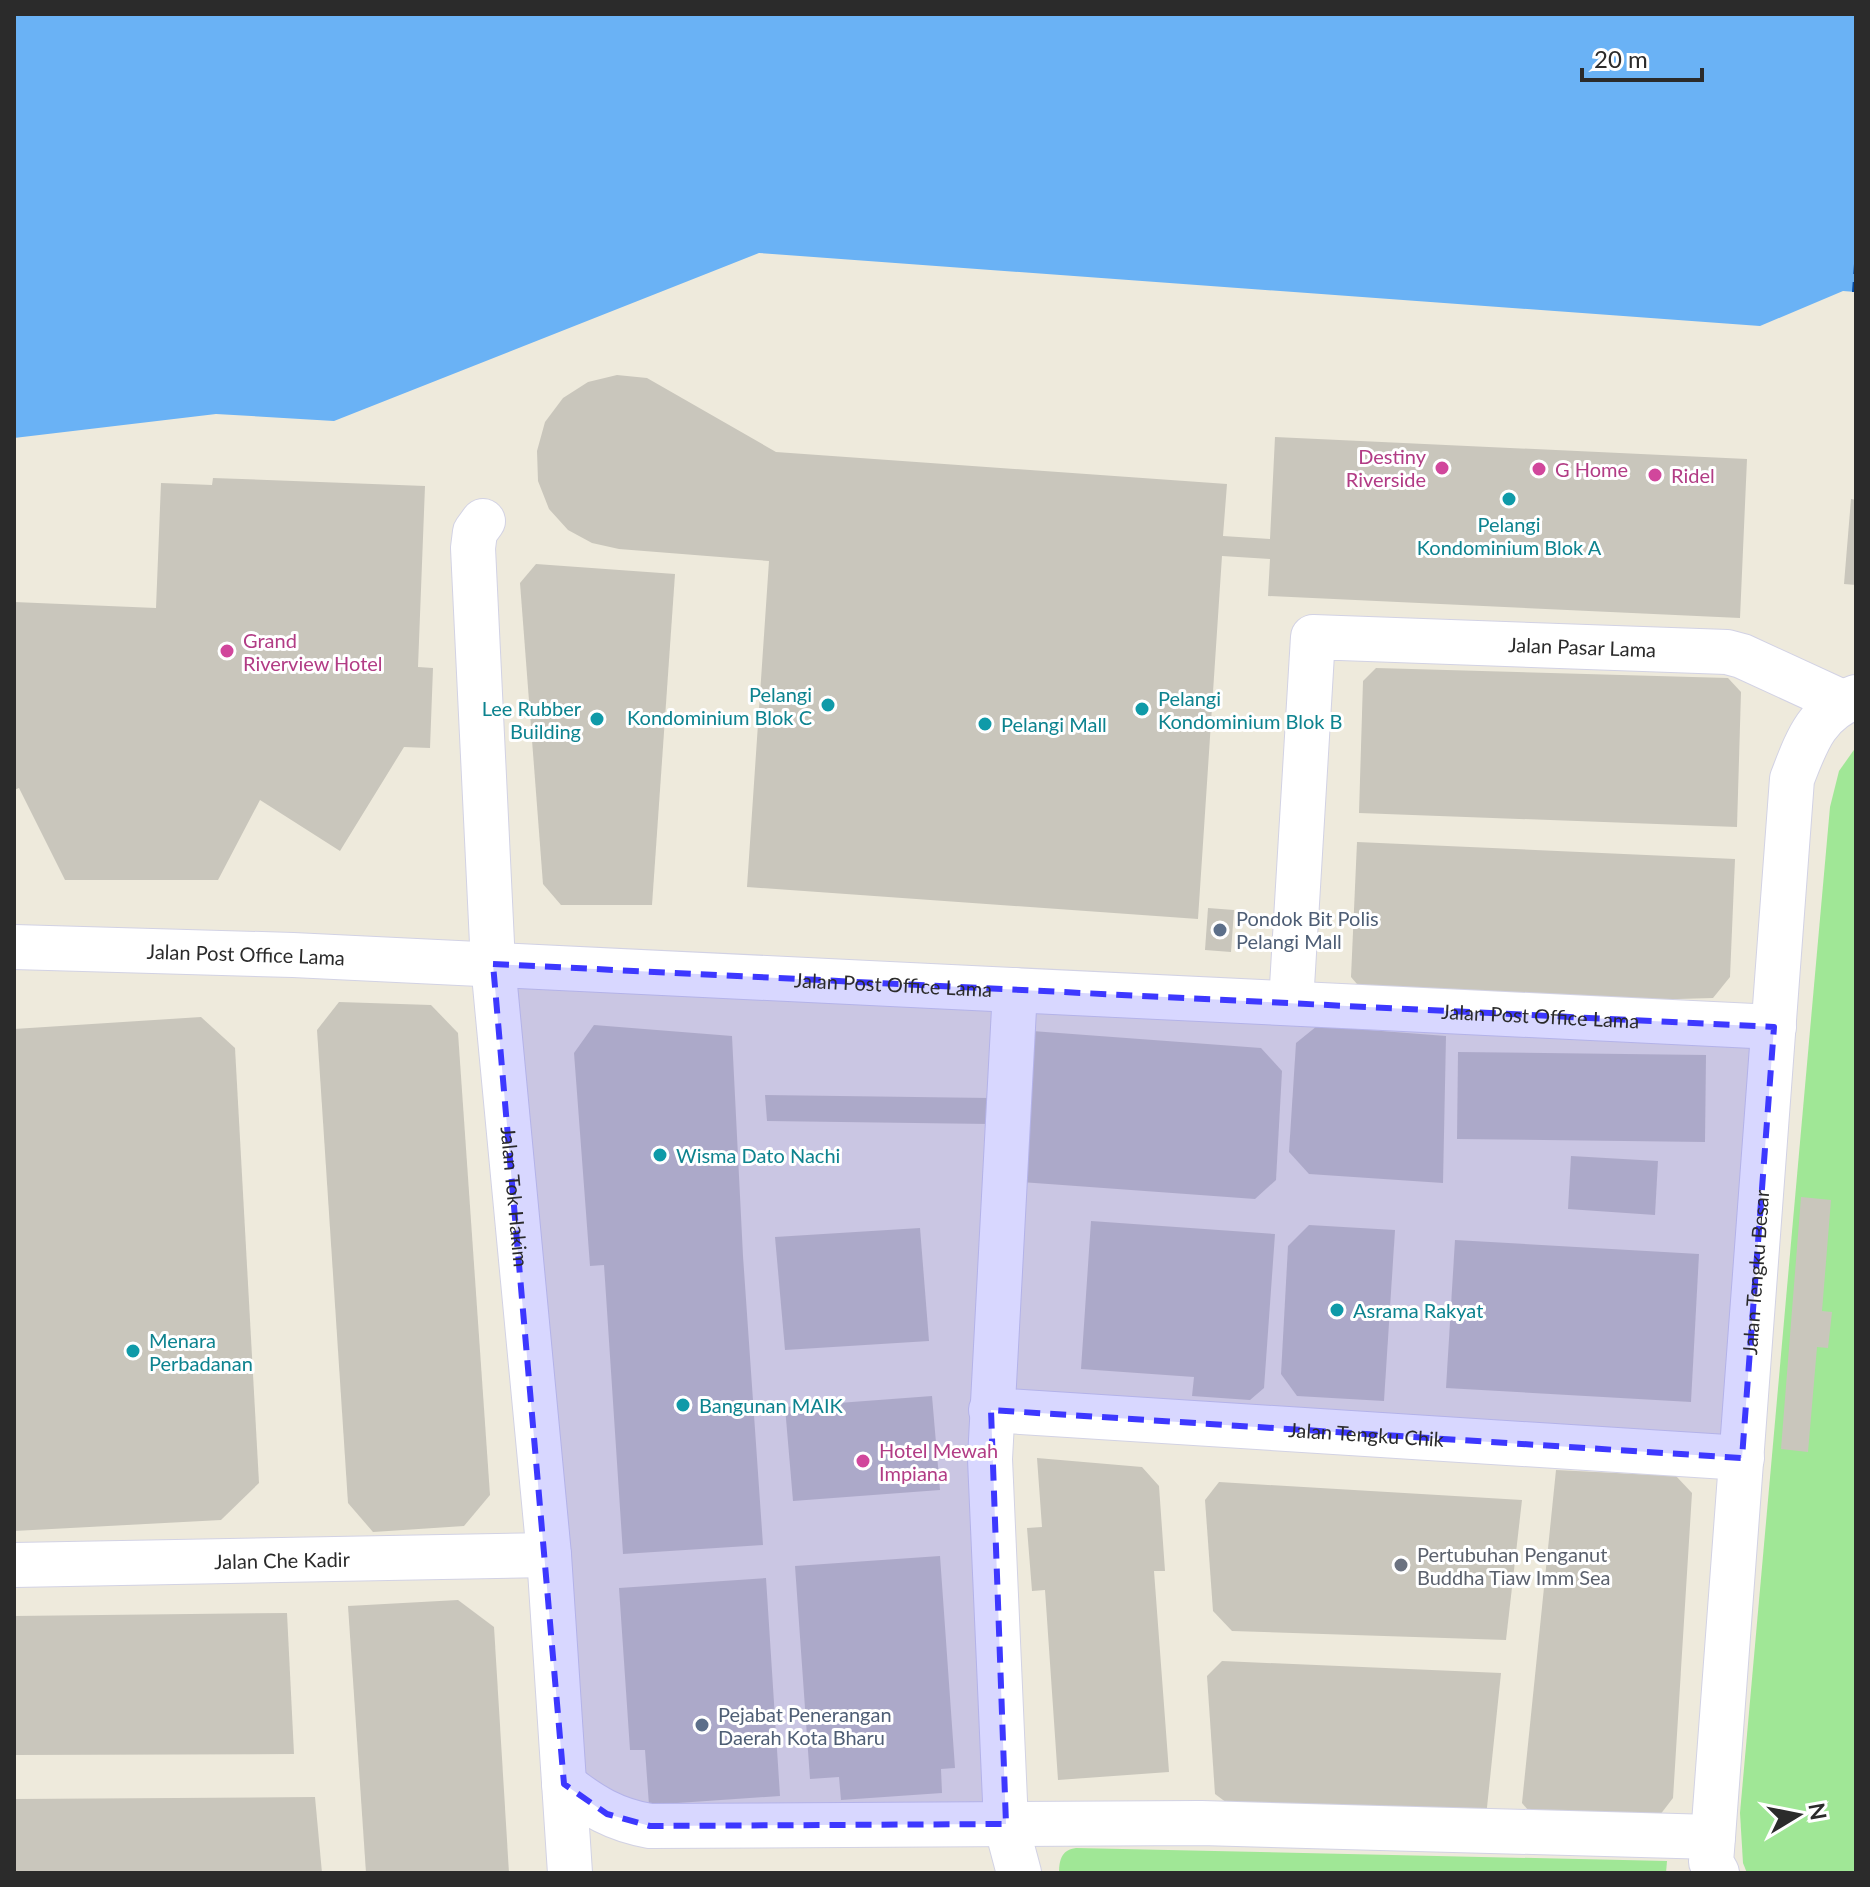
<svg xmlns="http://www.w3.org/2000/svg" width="1870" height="1887" font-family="Lato,sans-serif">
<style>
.green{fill:#a0e796}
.water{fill:#6ab2f5}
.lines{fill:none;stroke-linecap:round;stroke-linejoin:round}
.ferry{stroke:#064ca4;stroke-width:2;stroke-dasharray:10 8;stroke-linecap:butt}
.building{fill:#c9c6bc}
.minor-casing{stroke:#d2d2e4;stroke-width:46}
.secondary-casing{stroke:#d2d2e4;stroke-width:46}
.minor{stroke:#fff;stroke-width:44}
.secondary{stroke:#fff;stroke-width:44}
.marked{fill:#3d38ff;fill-opacity:0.2;stroke:#3d38ff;stroke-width:6;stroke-dasharray:16 10;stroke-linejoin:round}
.hotel-dot{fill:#d1479c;stroke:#fff;stroke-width:3}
.culture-dot{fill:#0f9aa8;stroke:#fff;stroke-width:3}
.service-dot{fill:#5c6f8a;stroke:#fff;stroke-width:3}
.worship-dot{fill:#6b7280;stroke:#fff;stroke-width:3}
.labels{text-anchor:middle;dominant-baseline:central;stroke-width:6;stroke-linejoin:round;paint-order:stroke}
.hotel-label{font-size:20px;fill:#b23c85;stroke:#fff;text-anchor:start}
.culture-label{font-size:20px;fill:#0d838f;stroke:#fff;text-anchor:start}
.street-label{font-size:20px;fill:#2b2b2b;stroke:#fff}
.service-label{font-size:20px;fill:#4e5e75;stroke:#fff;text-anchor:start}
.worship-label{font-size:20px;fill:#5b616d;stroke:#fff;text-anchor:start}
</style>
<rect width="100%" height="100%" fill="#eeeadc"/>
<g class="green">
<path d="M 1856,747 L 1856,1873 L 1747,1873 L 1743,1863 L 1740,1813 L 1830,807 L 1839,771 Z"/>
<path d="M 1076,1848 L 1667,1861 L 1666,1873 L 1059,1873 C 1059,1859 1062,1850 1076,1848 Z"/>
</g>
<path class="water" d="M 14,14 L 1856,14 L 1856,292 L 1843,291 L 1760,326 L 759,253 L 334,421 L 216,414 L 14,438 Z"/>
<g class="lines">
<path class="ferry" d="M 1853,292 L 1856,250"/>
</g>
<g class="building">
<path d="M 617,375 L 647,378 L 776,452 L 1227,484 L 1223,536 L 1270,539 L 1275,437 L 1747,459 L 1740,618 L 1268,596 L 1270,559 L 1222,556 L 1198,919 L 747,887 L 769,561 L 619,549 L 592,543 L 568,530 L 549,509 L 538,481 L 537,451 L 545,422 L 563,398 L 588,382 Z"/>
<path d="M 213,478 L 425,486 L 418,667 L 433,668 L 430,748 L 404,747 L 340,851 L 260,800 L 218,880 L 65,880 L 19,788 L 14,790 L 14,602 L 156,608 L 161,483 L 212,485 Z"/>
<path d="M 1851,499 L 1856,500 L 1856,585 L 1844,584 Z"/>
<path d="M 536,564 L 675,574 L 652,905 L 561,905 L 543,884 L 520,583 Z"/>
<path d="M 1376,668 L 1728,678 L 1741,692 L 1737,827 L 1359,813 L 1363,681 Z"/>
<path d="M 1357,842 L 1735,859 L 1730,977 L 1713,998 L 1571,1002 L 1363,991 L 1351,977 Z"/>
<path d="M 1208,908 L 1234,910 L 1231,952 L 1205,950 Z"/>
<path d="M 339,1002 L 431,1005 L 458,1033 L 490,1495 L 464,1526 L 373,1532 L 348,1503 L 317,1030 Z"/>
<path d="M 201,1017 L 235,1048 L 259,1483 L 221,1520 L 14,1531 L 14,1029 Z"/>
<path d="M 594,1025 L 732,1036 L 743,1256 L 763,1545 L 623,1554 L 604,1265 L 590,1266 L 574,1053 Z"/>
<path d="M 1317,1026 L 1446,1036 L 1443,1183 L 1309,1174 L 1289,1152 L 1296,1043 Z"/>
<path d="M 1032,1031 L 1261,1048 L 1282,1071 L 1276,1180 L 1255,1199 L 1021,1182 Z"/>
<path d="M 1458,1052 L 1706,1055 L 1705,1142 L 1457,1139 Z"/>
<path d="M 765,1095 L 990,1098 L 989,1124 L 767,1121 Z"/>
<path d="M 1571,1156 L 1658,1161 L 1655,1215 L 1568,1209 Z"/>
<path d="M 1801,1197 L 1831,1200 L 1822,1311 L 1832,1312 L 1828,1348 L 1817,1347 L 1808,1452 L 1781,1449 Z"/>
<path d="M 1091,1221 L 1275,1234 L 1264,1388 L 1250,1400 L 1192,1396 L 1194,1377 L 1081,1369 Z"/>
<path d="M 1309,1225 L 1395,1230 L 1384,1401 L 1297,1396 L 1281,1374 L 1288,1246 Z"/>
<path d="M 920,1228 L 929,1341 L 785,1350 L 775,1237 Z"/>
<path d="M 1455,1240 L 1699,1254 L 1691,1402 L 1446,1388 Z"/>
<path d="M 932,1396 L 940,1490 L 793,1501 L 785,1407 Z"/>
<path d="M 1037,1458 L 1142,1467 L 1159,1486 L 1165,1571 L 1154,1571 L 1169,1772 L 1058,1780 L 1045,1590 L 1032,1591 L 1027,1528 L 1042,1527 Z"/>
<path d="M 1556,1470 L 1676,1476 L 1692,1493 L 1673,1798 L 1653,1824 L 1539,1823 L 1522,1803 Z"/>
<path d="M 1219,1482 L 1522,1500 L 1506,1640 L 1232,1631 L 1213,1611 L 1205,1500 Z"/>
<path d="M 940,1556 L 955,1768 L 941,1769 L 942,1793 L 841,1800 L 839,1777 L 810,1779 L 795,1566 Z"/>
<path d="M 766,1578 L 780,1796 L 649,1805 L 645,1750 L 630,1750 L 619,1588 Z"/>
<path d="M 458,1600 L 494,1627 L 509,1873 L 366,1873 L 348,1606 Z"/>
<path d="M 287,1613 L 294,1754 L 14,1755 L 14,1616 Z"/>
<path d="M 1222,1661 L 1501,1673 L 1486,1817 L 1235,1809 L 1215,1794 L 1207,1676 Z"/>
<path d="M 315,1797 L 322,1873 L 14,1873 L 14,1799 Z"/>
</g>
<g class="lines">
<defs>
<g id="minor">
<path id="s1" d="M 483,521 L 475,532 L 473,548 L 493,964 L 549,1555 L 570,1873"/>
<path d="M 1015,990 L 990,1459 L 1006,1824 L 1019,1873"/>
<path id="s2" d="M 1291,1003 L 1313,637 L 1727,652 L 1742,656 L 1842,702"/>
<path id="s3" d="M 991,1410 L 1742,1458"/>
<path id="s4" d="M 14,1565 L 549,1555"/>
<path d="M 564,1784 C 591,1806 615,1820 650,1826 L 1201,1823 L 1713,1837"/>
</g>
<g id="secondary">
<path id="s5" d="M 14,947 L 293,955 L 1774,1027"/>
<path id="s6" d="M 1717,1873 L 1711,1862 L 1713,1837 L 1792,779 C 1806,743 1816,711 1856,697"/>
</g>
</defs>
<use href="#minor" class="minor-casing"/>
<use href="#secondary" class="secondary-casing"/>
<use href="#minor" class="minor"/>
<use href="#secondary" class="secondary"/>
</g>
<path class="marked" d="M 493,964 L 1774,1027 L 1742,1458 L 991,1410 L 1006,1824 L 650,1826 L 607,1814 L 564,1784 Z"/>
<g class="hotel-dot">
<circle cx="1442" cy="468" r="8"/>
<circle cx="1539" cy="469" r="8"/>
<circle cx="1655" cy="475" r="8"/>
<circle cx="227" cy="651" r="8"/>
<circle cx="863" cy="1461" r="8"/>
</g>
<g class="culture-dot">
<circle cx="1509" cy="499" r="8"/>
<circle cx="828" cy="705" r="8"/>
<circle cx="1142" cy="709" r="8"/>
<circle cx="597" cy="719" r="8"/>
<circle cx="985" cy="724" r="8"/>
<circle cx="660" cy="1155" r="8"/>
<circle cx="1337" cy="1310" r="8"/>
<circle cx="133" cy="1351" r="8"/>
<circle cx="683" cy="1405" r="8"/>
</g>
<g class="service-dot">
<circle cx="1220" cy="930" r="8"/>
<circle cx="702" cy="1725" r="8"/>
</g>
<circle class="worship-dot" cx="1401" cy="1565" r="8"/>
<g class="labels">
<g class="hotel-label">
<text x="1426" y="456" text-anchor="end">Destiny<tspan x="1426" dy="23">Riverside</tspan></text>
<text x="1555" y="469">G Home</text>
<text x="1671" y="475">Ridel</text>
<text x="243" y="640">Grand<tspan x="243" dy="23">Riverview Hotel</tspan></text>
<text x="879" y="1450">Hotel Mewah<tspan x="879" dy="23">Impiana</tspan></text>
</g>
<g class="culture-label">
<text x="1509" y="524" text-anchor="middle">Pelangi<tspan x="1509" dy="23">Kondominium Blok A</tspan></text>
<text x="812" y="694" text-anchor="end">Pelangi<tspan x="812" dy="23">Kondominium Blok C</tspan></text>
<text x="1158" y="698">Pelangi<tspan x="1158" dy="23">Kondominium Blok B</tspan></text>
<text x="581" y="708" text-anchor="end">Lee Rubber<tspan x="581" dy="23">Building</tspan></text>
<text x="1001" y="724">Pelangi Mall</text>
<text x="676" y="1155">Wisma Dato Nachi</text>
<text x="1353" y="1310">Asrama Rakyat</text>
<text x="149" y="1340">Menara<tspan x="149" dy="23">Perbadanan</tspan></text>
<text x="699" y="1405">Bangunan MAIK</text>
</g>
<g class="street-label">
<text stroke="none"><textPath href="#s2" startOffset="636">Jalan Pasar Lama</textPath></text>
<text stroke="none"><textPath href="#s5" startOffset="232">Jalan Post Office Lama</textPath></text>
<text stroke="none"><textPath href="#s5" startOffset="880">Jalan Post Office Lama</textPath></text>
<text stroke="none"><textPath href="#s5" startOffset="1528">Jalan Post Office Lama</textPath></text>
<text stroke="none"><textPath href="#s1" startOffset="680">Jalan Tok Hakim</textPath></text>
<text stroke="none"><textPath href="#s6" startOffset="604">Jalan Tengku Besar</textPath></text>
<text stroke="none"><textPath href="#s3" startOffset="376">Jalan Tengku Chik</textPath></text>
<text stroke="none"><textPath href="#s4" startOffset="268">Jalan Che Kadir</textPath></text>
</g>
<g class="service-label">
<text x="1236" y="918">Pondok Bit Polis<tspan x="1236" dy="23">Pelangi Mall</tspan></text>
<text x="718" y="1714">Pejabat Penerangan<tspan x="718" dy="23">Daerah Kota Bharu</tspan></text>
</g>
<g class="worship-label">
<text x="1417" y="1554">Pertubuhan Penganut<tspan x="1417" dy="23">Buddha Tiaw Imm Sea</tspan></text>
</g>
</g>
<rect width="1870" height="1887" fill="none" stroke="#2b2b2b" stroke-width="32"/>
<g transform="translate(1798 1815) rotate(80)" stroke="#ffffff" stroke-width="6" paint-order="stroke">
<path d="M0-6L14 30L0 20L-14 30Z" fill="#2b2b2b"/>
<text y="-12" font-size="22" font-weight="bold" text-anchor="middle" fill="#2b2b2b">N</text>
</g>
<path d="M1582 68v12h120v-12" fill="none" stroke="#2b2b2b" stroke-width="4"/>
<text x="1594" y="68" font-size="24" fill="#2b2b2b" stroke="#ffffff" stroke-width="6" paint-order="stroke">20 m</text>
</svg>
